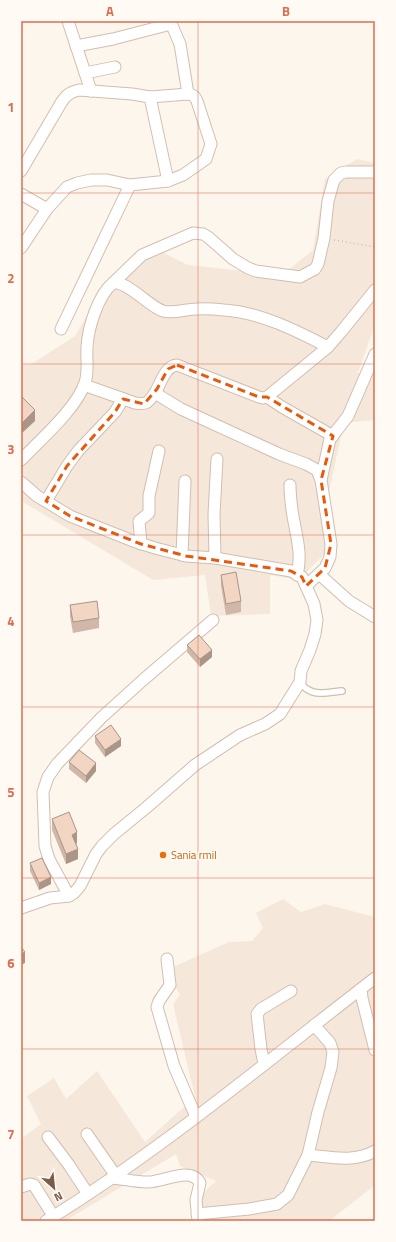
<svg xmlns="http://www.w3.org/2000/svg" width="396" height="1242" font-family="'Titillium Web',sans-serif">
<style>
.residential{fill:#f5e8da}
.lines{fill:none;stroke-linecap:round;stroke-linejoin:round}
.lane-casing{stroke:#d1beb0;stroke-width:8}
.street-casing{stroke:#d1beb0;stroke-width:13}
.path{stroke:#d9b8a5;stroke-width:1.5;stroke-dasharray:1 3;stroke-linecap:butt}
.lane{stroke:#fff;stroke-width:5.5}
.street{stroke:#fff;stroke-width:11}
.wall{fill:#d1b7a8}
.shaded-wall{fill:#aa9588}
.building{fill:#f3d5c3;stroke:#aa9588}
.marked{fill:none;stroke:#e8590c;stroke-width:3;stroke-dasharray:8 5;stroke-linejoin:round}
.grid{fill:none;stroke:#dc6d51;stroke-width:1;stroke-opacity:0.55}
.food-dot{fill:#e8710a;stroke:#fffaf3;stroke-width:1.5}
.labels{text-anchor:middle;dominant-baseline:central;stroke-width:3.5;stroke-linejoin:round;paint-order:stroke}
.food-label{font-size:11px;fill:#c56008;stroke:#fffaf3;text-anchor:start}
.neatline{fill:none;stroke:#dc6d51;stroke-width:1.5}
.grid-label{font-size:13px;text-anchor:middle;font-weight:bold;fill:#dc6d51}
</style>
<rect width="100%" height="100%" fill="#fdf6ec"/>
<g class="residential">
<path d="M 357,159 L 375,163 L 375,330 L 373,330 L 358,373 L 375,374 L 375,420 L 344,423 L 329,491 L 331,547 L 299,580 L 270,575 L 270,614 L 211,616 L 205,575 L 153,580 L 23,502 L 23,449 L 21,447 L 21,364 L 30,365 L 75,336 L 105,285 L 148,245 L 188,265 L 282,275 L 313,250 L 325,179 Z"/>
<path d="M 283,899 L 301,912 L 325,904 L 375,917 L 375,1185 L 329,1221 L 294,1221 L 291,1219 L 289,1221 L 207,1221 L 195,1200 L 216,1181 L 180,1166 L 176,1154 L 65,1221 L 21,1221 L 21,1139 L 41,1124 L 27,1096 L 54,1078 L 66,1099 L 97,1071 L 145,1142 L 195,1097 L 173,1004 L 180,995 L 166,970 L 229,942 L 252,941 L 263,928 L 256,913 Z"/>
</g>
<g class="lines">
<defs>
<path id="lane" d="M 300,682 C 302,684 304,688 307,689 C 316,696 331,692 342,691"/>
<g id="street">
<path d="M 68,21 L 91,91"/>
<path d="M 170,21 L 180,44 L 188,94"/>
<path d="M 76,46 L 113,39 L 171,24"/>
<path d="M 85,73 L 115,67"/>
<path d="M 150,97 L 168,181"/>
<path d="M 21,171 L 61,103 C 66,95 70,92 79,90 L 132,94 L 150,97 L 188,94 C 193,95 195,96 197,101 L 211,144 L 206,159 L 183,175 L 168,181 L 130,185 L 107,180 L 91,180 L 77,183 L 67,187 L 47,209 L 21,248"/>
<path d="M 21,194 L 47,209"/>
<path d="M 113,283 L 142,255 L 193,233 L 203,234 L 208,237 L 233,259 L 248,268 L 256,271 L 300,277 L 315,269 L 318,264 L 324,238 L 328,201 L 334,180 L 341,173 L 346,172 L 375,172"/>
<path d="M 61,329 L 130,185"/>
<path d="M 328,347 L 341,332 L 375,290"/>
<path d="M 84,385 L 135,403 C 148,405 148,402 155,393"/>
<path d="M 267,397 L 282,407 L 333,436"/>
<path d="M 21,460 C 41,439 76,409 85,383 C 89,371 86,359 87,347 C 88,328 98,295 113,283 C 127,280 149,307 163,311 C 174,314 185,309 197,309 C 206,308 215,309 224,310 C 260,312 297,331 328,347 L 267,397 L 263,398 L 259,397 L 177,365 C 165,366 161,383 155,393 L 181,409 L 279,454 L 306,464 L 317,470 L 321,480 L 331,544 L 330,557 L 325,568 L 306,586"/>
<path d="M 321,480 L 330,439 L 348,416 L 375,354"/>
<path d="M 21,482 L 37,496 L 70,516 L 133,541 L 155,548 L 186,556 L 215,558 L 291,571 L 302,577 L 314,604 L 317,620 L 315,634 L 310,650 L 301,671 L 300,682 L 280,714 L 265,724 L 240,735 L 195,765 L 147,807 L 114,834 L 102,846 L 96,854 L 80,886 L 74,893 L 69,896 L 50,898 L 21,908"/>
<path d="M 290,485 C 290,494 291,502 292,510 C 295,532 303,553 297,575"/>
<path d="M 46,501 L 67,466 L 78,451 L 115,412 L 123,399"/>
<path d="M 141,544 L 139,521 L 149,513 L 149,496 L 159,451"/>
<path d="M 182,555 L 185,481"/>
<path d="M 215,558 L 214,514 L 217,459"/>
<path d="M 319,574 L 349,601 L 375,617"/>
<path d="M 69,896 L 49,859 L 45,846 L 43,792 L 48,777 L 57,764 L 101,718 L 143,680 L 213,620"/>
<path d="M 167,959 L 170,985 L 159,1001 L 157,1007 L 174,1066 L 196,1117"/>
<path d="M 361,989 L 362,998 L 375,1050"/>
<path d="M 264,1064 L 261,1049 L 257,1014 L 261,1009 L 291,991"/>
<path d="M 87,1134 L 116,1176"/>
<path d="M 48,1137 L 69,1165 L 88,1194"/>
<path d="M 308,1155 L 318,1112 L 331,1068 L 333,1052 L 330,1043 L 314,1025"/>
<path d="M 112,1178 C 124,1179 136,1182 147,1182 C 162,1183 191,1165 200,1183 L 196,1200 L 198,1220"/>
<path d="M 21,1187 L 30,1184 L 34,1185 L 54,1217"/>
<path d="M 197,1214 L 249,1209 L 277,1204 L 288,1195 L 308,1155 C 330,1157 354,1163 375,1151"/>
<path d="M 46,1221 C 163,1149 267,1061 375,978"/>
</g>
</defs>
<use href="#lane" class="lane-casing"/>
<use href="#street" class="street-casing"/>
<path class="path" d="M 334,240 L 375,247"/>
<use href="#lane" class="lane"/>
<use href="#street" class="street"/>
</g>
<g class="wall">
<path d="M 221,575 L 241,601 L 241,612 L 226,615 L 221,586 Z"/>
<path d="M 70,605 L 99,618 L 99,628 L 73,633 L 70,616 Z"/>
<path d="M 187,645 L 212,657 L 200,667 L 187,652 Z"/>
<path d="M 95,736 L 121,746 L 105,757 L 95,743 Z"/>
<path d="M 69,762 L 96,771 L 86,783 L 69,769 Z"/>
<path d="M 52,819 L 77,843 L 76,844 L 78,859 L 66,864 L 52,830 Z"/>
<path d="M 30,863 L 51,884 L 39,890 L 30,871 Z"/>
</g>
<g class="shaded-wall">
<path d="M 35,410 L 35,421 L 21,434 L 21,424 Z"/>
<path d="M 212,650 L 212,657 L 200,667 L 200,659 Z"/>
<path d="M 121,739 L 121,746 L 105,757 L 105,750 Z"/>
<path d="M 96,763 L 96,771 L 86,783 L 86,776 Z"/>
<path d="M 77,832 L 77,843 L 72,846 L 72,835 Z"/>
<path d="M 78,849 L 78,859 L 66,864 L 66,854 Z"/>
<path d="M 51,877 L 51,884 L 39,890 L 39,883 Z"/>
<path d="M 25,952 L 25,963 L 21,965 L 21,954 Z"/>
</g>
<g class="building">
<path d="M 22,397 L 35,410 L 21,424 L 21,398 Z"/>
<path d="M 236,572 L 241,601 L 226,604 L 221,575 Z"/>
<path d="M 97,601 L 99,618 L 73,622 L 70,605 Z"/>
<path d="M 199,635 L 212,650 L 200,659 L 187,645 Z"/>
<path d="M 111,725 L 121,739 L 105,750 L 95,736 Z"/>
<path d="M 79,750 L 96,763 L 86,776 L 69,762 Z"/>
<path d="M 69,812 L 77,832 L 72,835 L 78,849 L 66,854 L 52,819 Z"/>
<path d="M 42,858 L 51,877 L 39,883 L 30,863 Z"/>
<path d="M 21,947 L 25,952 L 21,954 Z"/>
</g>
<path class="marked" d="M 177,365 L 259,397 L 267,397 L 333,436 L 321,480 L 331,544 L 325,568 L 306,586 L 302,577 L 291,571 L 186,556 L 141,544 L 70,516 L 46,501 L 67,466 L 115,412 L 123,399 L 144,404 L 157,389 L 168,369 Z"/>
<path class="grid" d="M 198,21 L 198,1221M 21,193 L 375,193M 21,364 L 375,364M 21,535 L 375,535M 21,707 L 375,707M 21,878 L 375,878M 21,1049 L 375,1049"/>
<circle class="food-dot" cx="163" cy="855" r="4"/>
<g class="labels">
<g class="food-label">
<text x="171" y="855">Sania rmil</text>
</g>
</g>
<rect width="396" height="1242" fill="none" stroke="#fffaf3" stroke-width="44"/>
<g transform="translate(54 1188) rotate(153)" stroke="#fffaf3" stroke-width="3" paint-order="stroke">
<path d="M0-3L7 15L0 10L-7 15Z" fill="#7a5c4d"/>
<text y="-6" font-size="11" font-weight="bold" text-anchor="middle" fill="#7a5c4d">N</text>
</g>
<rect x="22" y="22" width="352" height="1198" class="neatline"/>
<g class="grid-label">
<text x="110" y="16">A</text>
<text x="286" y="16">B</text>
<text x="11" y="112">1</text>
<text x="11" y="283">2</text>
<text x="11" y="454">3</text>
<text x="11" y="626">4</text>
<text x="11" y="797">5</text>
<text x="11" y="968">6</text>
<text x="11" y="1139">7</text>
</g>
</svg>
